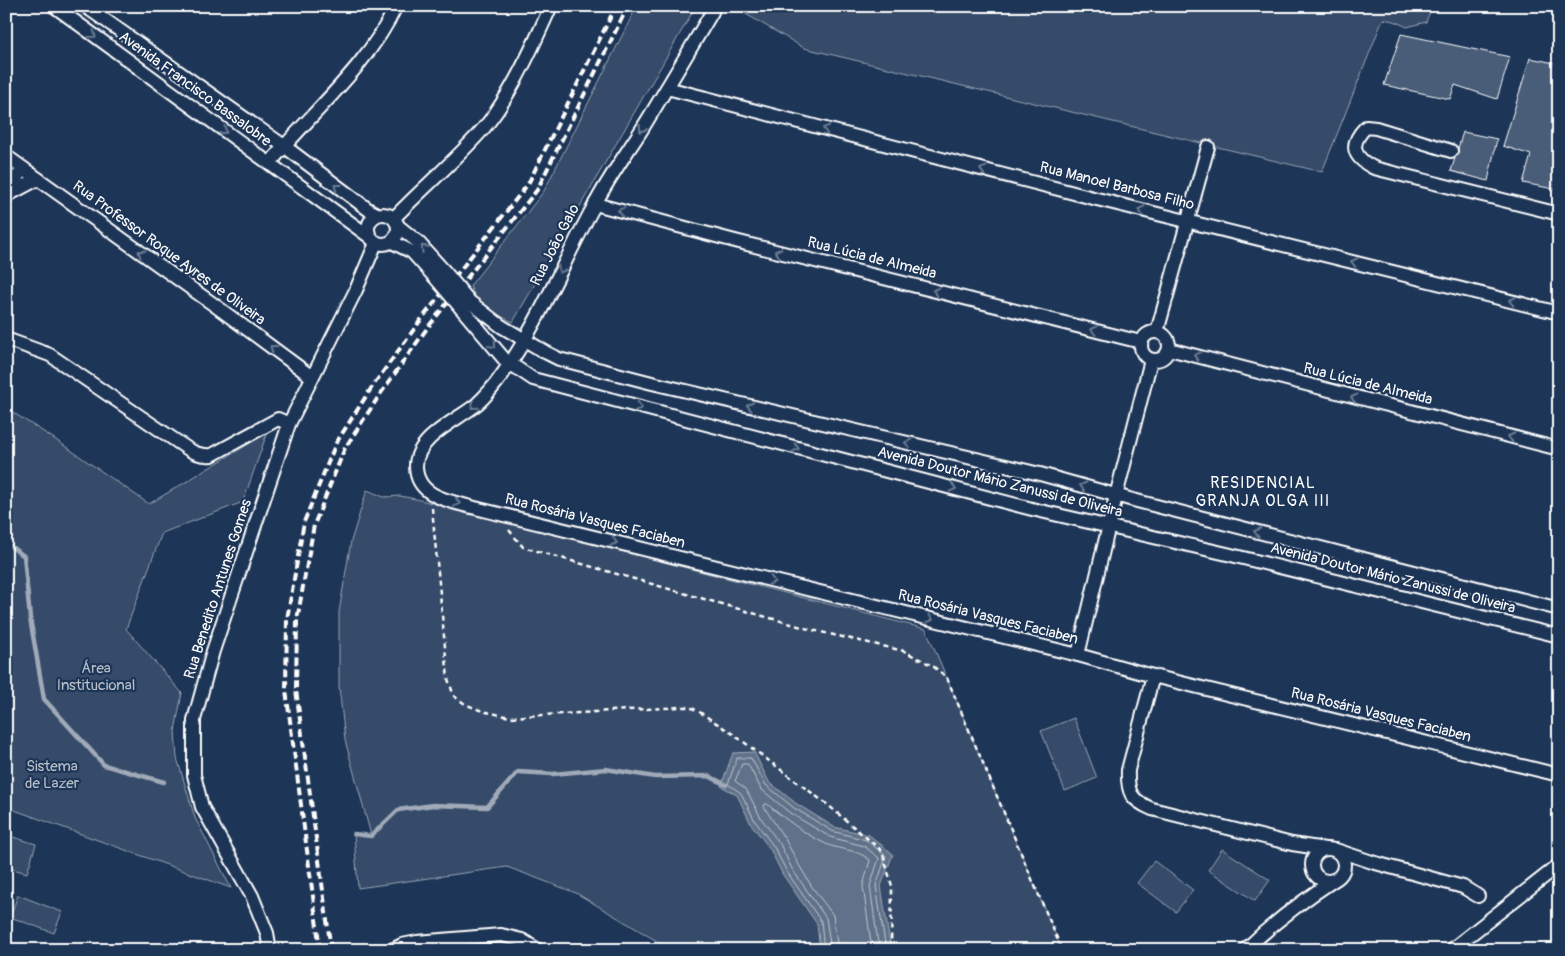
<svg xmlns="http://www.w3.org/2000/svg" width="1565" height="956" font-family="Pangolin,sans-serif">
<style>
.green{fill:#364b69;stroke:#9aa5b4}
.water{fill:#617289;stroke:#a0aab8}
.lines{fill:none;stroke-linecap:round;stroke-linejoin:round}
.shore{stroke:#c0c7d0;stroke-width:1}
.stream{stroke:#a0aab8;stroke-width:4.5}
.building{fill:#4a5d79;stroke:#fff}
.minor-casing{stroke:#fff;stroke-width:16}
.path{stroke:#fff;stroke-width:2.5;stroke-dasharray:5 4;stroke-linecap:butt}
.minor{stroke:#1d3557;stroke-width:12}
.rail{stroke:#fff;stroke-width:4;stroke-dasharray:8 4;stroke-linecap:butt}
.minor-bridge-casing{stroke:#fff;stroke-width:16;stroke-linecap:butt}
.minor-bridge{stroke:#1d3557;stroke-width:12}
.oneway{stroke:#6c7c92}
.labels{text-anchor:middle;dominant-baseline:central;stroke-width:4.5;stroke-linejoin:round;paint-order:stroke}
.street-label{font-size:15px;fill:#fff;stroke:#1d3557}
.park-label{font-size:15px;fill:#b9c0ca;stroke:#1d3557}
.neighbourhood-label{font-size:16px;letter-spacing:1px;fill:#fff;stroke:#1d3557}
</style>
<rect width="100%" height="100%" fill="#1d3557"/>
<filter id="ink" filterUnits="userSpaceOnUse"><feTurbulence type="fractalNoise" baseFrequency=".02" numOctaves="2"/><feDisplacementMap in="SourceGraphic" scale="10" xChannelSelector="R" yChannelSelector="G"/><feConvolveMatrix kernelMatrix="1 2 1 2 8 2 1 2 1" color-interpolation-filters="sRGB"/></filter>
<g filter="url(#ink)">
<g class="green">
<path d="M 637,6 L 696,6 L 513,322 L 490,311 L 477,301 L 470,286 L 544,191 Z"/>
<path d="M 732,6 L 1432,6 L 1426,22 L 1407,27 L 1394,21 L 1383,19 L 1322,172 L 804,48 Z"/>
<path d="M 6,408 L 56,440 L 149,504 L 267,433 L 243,502 L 162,533 L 126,629 L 182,693 L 175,731 L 177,758 L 195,818 L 231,888 L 6,807 Z"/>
<path d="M 367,490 L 384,497 L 400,496 L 416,499 L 926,629 L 1062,950 L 672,950 L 576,893 L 507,867 L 358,888 L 354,834 L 371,835 L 345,740 L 339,686 L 339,612 L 351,541 Z"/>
<path d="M 1074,718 L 1097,778 L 1065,791 L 1041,731 Z"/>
<path d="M 6,835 L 36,844 L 27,873 L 6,867 Z"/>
<path d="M 1222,849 L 1270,880 L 1255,901 L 1208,870 Z"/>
<path d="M 1154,861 L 1193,890 L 1176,912 L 1137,883 Z"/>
<path d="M 18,895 L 62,912 L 54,933 L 10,917 Z"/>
</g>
<path class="water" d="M 754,752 L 769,782 L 797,804 L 834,827 L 869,835 L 893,854 L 881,886 L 891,950 L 820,950 L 817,924 L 783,875 L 770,849 L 751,824 L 737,795 L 721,786 L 733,753 Z"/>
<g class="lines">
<g class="shore">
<path d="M 824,950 L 821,921 L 787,872 L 774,847 L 755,821 L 741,793 L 728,784 L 737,758 L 751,758 L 766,785 L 794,808 L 832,831 L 866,840 L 886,856 L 876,886 L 886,950"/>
<path d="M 831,950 L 826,918 L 792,869 L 780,844 L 761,818 L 746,789 L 735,781 L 742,764 L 748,764 L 761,789 L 790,813 L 830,837 L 864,846 L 879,858 L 870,886 L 879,950"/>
<path d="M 838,950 L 833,915 L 812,887 L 799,865 L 785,839 L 764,807 L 765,804 L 767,804 C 785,819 805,834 826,844 C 842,851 855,848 870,860 L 863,886 L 872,950"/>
</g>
<g class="stream">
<path d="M 6,543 L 24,556 L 30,618 L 44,699 L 104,765 L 164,782"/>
<path d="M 354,834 L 371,836 L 398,810 L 433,805 L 487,807 L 518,772 L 553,774 L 606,769 L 655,777 L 709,776 L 726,785"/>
</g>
</g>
<g class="building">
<path d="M 1401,34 L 1510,57 L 1497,99 L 1455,85 L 1450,99 L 1384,85 Z"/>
<path d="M 1530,58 L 1559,64 L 1559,190 L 1523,183 L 1531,155 L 1503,146 Z"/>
<path d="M 1463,132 L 1497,139 L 1488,181 L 1451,171 Z"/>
</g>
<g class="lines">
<defs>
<g id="minor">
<path d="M 54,6 L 370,237"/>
<path d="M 85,6 L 284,146 L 369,210 L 377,214"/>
<path d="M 712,12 C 689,51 666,90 642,129 C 626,154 608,179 594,206 C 563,262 539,323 502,375 C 495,385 487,395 477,404 C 458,420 416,437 416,466 C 416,499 455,502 479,509 L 1078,655 L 1153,676 L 1559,775"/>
<path d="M 667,88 L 1097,199 L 1559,313"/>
<path d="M 1451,151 L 1376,128 L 1366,127 C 1349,144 1352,157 1374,168 L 1559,214"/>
<path d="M 6,156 L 213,304 L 312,377"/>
<path d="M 270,163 C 311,113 369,65 396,6"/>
<path d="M 6,190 L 24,169"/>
<path d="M 6,196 L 38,179"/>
<path d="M 595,204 L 735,241 L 1141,342"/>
<circle cx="383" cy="229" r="15"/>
<path d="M 394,218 C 423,188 456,160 483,129 C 510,98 534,44 551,6"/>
<path d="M 398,226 L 418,242 L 446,273"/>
<path d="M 392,242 L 412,252 L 439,282"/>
<path d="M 470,302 L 501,326 L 545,352 L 559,359 L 652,383 L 1040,474 L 1133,500 L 1559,609"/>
<path d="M 461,308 L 505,360 L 533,379 L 1032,509 L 1227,554 L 1559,636"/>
<circle cx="1155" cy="346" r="14"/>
<path d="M 1157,332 L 1208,147"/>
<path d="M 6,339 L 50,355 L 182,445 C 192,452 199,456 212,455 L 278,419 L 289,424"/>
<path d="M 1169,349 L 1559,449"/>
<path d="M 1078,655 L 1116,496 L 1151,360"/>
<path d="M 1153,676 L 1128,770 C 1127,793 1131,800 1152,809 L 1292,844 L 1325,849"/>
<circle cx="1328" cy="865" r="16"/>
<path d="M 1336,850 L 1372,862 L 1463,887 L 1478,896"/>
<path d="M 270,950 L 267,933 L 252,896 L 202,807 L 194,775 L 194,720 L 213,651 L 289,424 L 356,290 L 376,243"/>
<path d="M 392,950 L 402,945 L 417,942 L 501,935 L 522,940 L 538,950"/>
<path d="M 1245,950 C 1273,923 1302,901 1334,880"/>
<path d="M 1451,950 L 1559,865"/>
</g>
</defs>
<use href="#minor" class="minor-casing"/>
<g class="path">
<path d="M 432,508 L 448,679 L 454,696 L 465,704 L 482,711 L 510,717 L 680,707 L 690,707 L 698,711 L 733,734 L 828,805 L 882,851 L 892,886 L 891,950"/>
<path d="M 509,530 L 523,547 L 812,630 L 904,651 L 933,666 L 947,678 L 1062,950"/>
</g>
<use href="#minor" class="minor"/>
<g class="rail">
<path d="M 320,950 L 286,690 L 287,619 L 304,522 L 336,443 L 372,387 L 420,321 L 528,184 L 616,6"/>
<path d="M 331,950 L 296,690 L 297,620 L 314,525 L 345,448 L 381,393 L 428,327 L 537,190 L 628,6"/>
</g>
<defs>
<g id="minor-bridge">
<path d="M 446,273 L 470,302"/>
<path d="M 439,282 L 461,308"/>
</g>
</defs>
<use href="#minor-bridge" class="minor-bridge-casing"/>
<use href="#minor-bridge" class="minor-bridge"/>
</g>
<defs><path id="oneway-chevron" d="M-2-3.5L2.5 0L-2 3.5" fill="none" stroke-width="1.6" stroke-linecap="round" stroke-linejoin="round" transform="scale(1.25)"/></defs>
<g class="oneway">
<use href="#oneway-chevron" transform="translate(93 35) rotate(36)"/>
<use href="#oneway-chevron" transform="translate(642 129) rotate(122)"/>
<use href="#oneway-chevron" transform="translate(826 129) rotate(-165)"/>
<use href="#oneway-chevron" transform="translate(224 131) rotate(36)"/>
<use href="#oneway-chevron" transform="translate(983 170) rotate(-165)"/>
<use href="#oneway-chevron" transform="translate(337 187) rotate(-143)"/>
<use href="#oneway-chevron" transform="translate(1141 210) rotate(-167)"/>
<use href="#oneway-chevron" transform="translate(621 211) rotate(-165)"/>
<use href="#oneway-chevron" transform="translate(424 248) rotate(-133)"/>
<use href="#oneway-chevron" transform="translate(778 252) rotate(-166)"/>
<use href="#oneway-chevron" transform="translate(141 253) rotate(-145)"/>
<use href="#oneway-chevron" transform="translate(1354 262) rotate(-166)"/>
<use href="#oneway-chevron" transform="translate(561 270) rotate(117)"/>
<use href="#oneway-chevron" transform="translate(936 291) rotate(-166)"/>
<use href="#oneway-chevron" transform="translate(1512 301) rotate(-166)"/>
<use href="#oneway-chevron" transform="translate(1094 330) rotate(-166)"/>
<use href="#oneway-chevron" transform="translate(493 345) rotate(50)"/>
<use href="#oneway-chevron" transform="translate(273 348) rotate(-144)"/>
<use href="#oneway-chevron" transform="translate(1197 356) rotate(-165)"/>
<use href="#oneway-chevron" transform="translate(1354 398) rotate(-166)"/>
<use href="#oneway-chevron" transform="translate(474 406) rotate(141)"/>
<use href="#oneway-chevron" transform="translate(750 406) rotate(-167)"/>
<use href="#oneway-chevron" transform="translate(639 407) rotate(15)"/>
<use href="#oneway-chevron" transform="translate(1511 437) rotate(-166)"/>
<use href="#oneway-chevron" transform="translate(908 443) rotate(-167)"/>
<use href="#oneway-chevron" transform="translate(796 448) rotate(14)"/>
<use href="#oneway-chevron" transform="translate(1083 486) rotate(-164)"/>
<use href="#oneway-chevron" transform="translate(953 488) rotate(14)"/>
<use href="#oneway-chevron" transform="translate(457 503) rotate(17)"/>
<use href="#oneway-chevron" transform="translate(1257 532) rotate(-166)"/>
<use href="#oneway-chevron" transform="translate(614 542) rotate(14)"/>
<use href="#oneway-chevron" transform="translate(772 581) rotate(14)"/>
<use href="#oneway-chevron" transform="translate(930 619) rotate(14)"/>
</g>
</g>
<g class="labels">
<g class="street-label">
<text transform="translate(195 89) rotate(36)">Avenida Francisco Bassalobre</text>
<text transform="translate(1117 186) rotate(14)">Rua Manoel Barbosa Filho</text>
<text transform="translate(555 245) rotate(-63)">Rua João Galo</text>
<text transform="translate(169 253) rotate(36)">Rua Professor Roque Ayres de Oliveira</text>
<text transform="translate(872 258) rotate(14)">Rua Lúcia de Almeida</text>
<text transform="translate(1368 384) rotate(14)">Rua Lúcia de Almeida</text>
<text transform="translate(1000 482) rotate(14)">Avenida Doutor Mário Zanussi de Oliveira</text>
<text transform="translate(595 521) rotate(14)">Rua Rosária Vasques Faciaben</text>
<text transform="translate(1393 578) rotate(14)">Avenida Doutor Mário Zanussi de Oliveira</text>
<text transform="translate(218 589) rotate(-72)">Rua Benedito Antunes Gomes</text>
<text transform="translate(988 617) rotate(14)">Rua Rosária Vasques Faciaben</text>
<text transform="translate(1381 715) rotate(14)">Rua Rosária Vasques Faciaben</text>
</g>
<g class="park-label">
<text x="96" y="668">Área<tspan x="96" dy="17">Institucional</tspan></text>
<text x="52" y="766">Sistema<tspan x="52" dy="17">de Lazer</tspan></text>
</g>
<g class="neighbourhood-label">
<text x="1263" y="483">RESIDENCIAL<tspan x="1263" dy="18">GRANJA OLGA III</tspan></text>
</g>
</g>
<rect width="1565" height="956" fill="none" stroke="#1d3557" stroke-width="25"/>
<rect x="12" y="12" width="1540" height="931" fill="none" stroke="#fff" stroke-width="2" filter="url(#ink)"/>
</svg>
